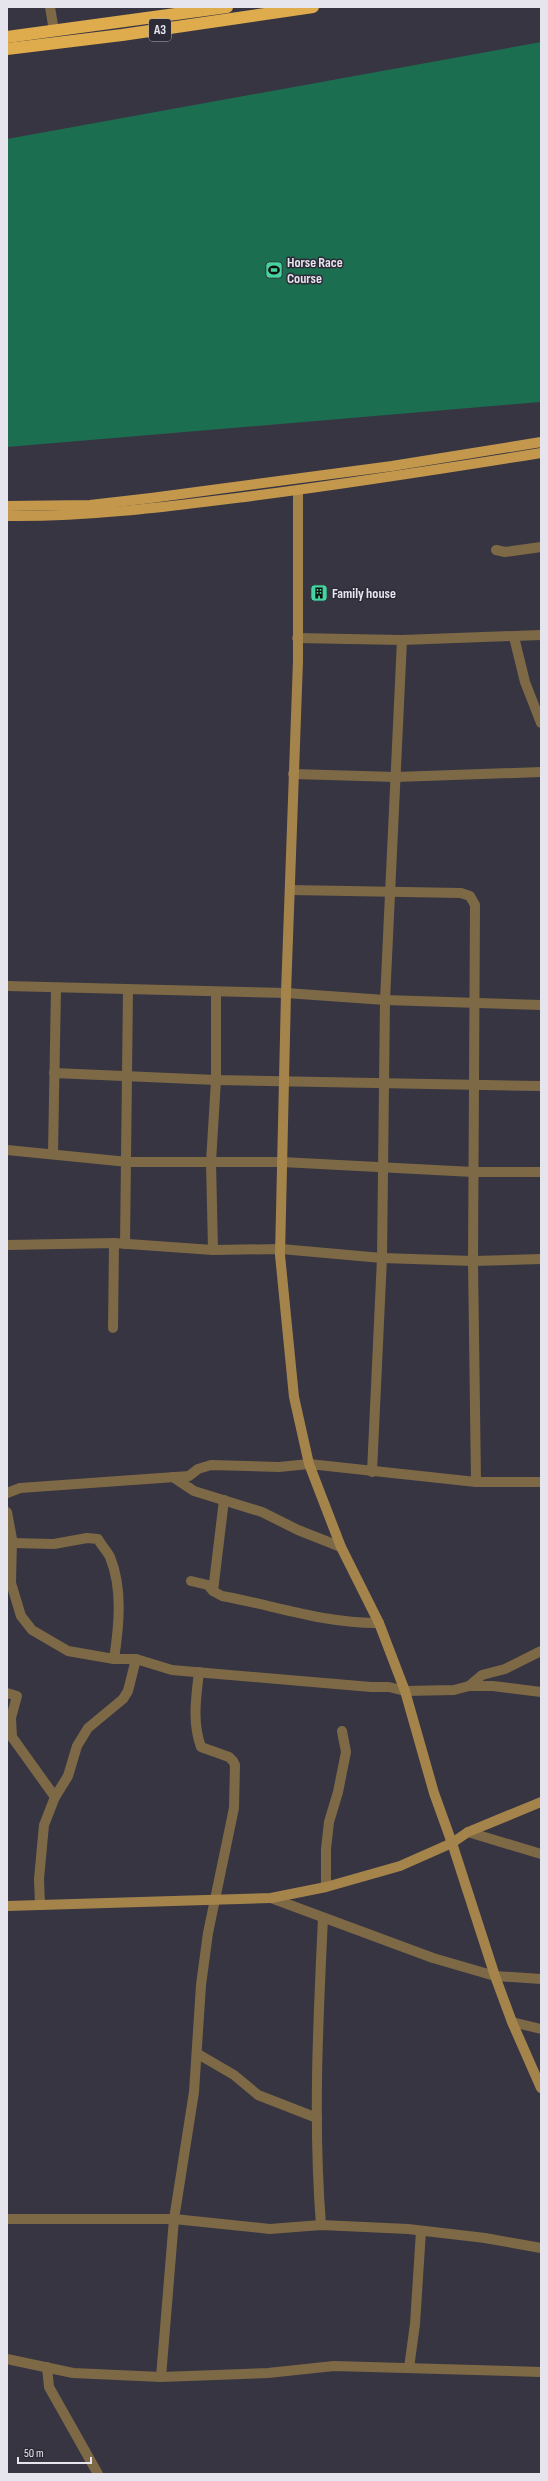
<svg xmlns="http://www.w3.org/2000/svg" width="548" height="2481" font-family="'Sofia Sans Condensed',sans-serif">
<style>
.park{fill:#1c6e51}
.lines{fill:none;stroke-linecap:round;stroke-linejoin:round}
.street{stroke:#7d6946;stroke-width:10}
.secondary{stroke:#a5844b;stroke-width:10}
.primary{stroke:#c3984d;stroke-width:10}
.highway{stroke:#deab4d;stroke-width:12}
.labels{text-anchor:middle;dominant-baseline:central;stroke-width:3;stroke-linejoin:round;paint-order:stroke}
.shield{fill:#2d2b37;stroke:#aeadb6;stroke-width:1}
.shield-label{font-size:13px;font-weight:bold;fill:#e6e5ed}
.poi-label{font-size:14px;font-weight:bold;fill:#e6e5ed;stroke:#2d2b37;text-anchor:start}
</style>
<rect width="100%" height="100%" fill="#373542"/>
<path class="park" d="M 541,42 L 541,402 L 7,447 L 7,139 Z"/>
<g class="lines">
<g class="street">
<path d="M 50,7 L 54,31"/>
<path d="M 496,550 L 505,552 L 541,547"/>
<path d="M 514,637 L 525,682 L 541,723"/>
<path d="M 297,638 L 402,640 L 541,635"/>
<path d="M 293,774 L 396,777 L 541,772"/>
<path d="M 290,890 L 461,893 L 470,896 L 475,905 L 473,1261 L 476,1482"/>
<path d="M 7,986 L 286,993 L 385,1000 L 541,1005"/>
<path d="M 54,1073 L 216,1080 L 541,1086"/>
<path d="M 7,1150 L 128,1162 L 282,1162 L 473,1172 L 541,1172"/>
<path d="M 53,1153 L 56,989"/>
<path d="M 125,1244 L 128,989"/>
<path d="M 7,1245 L 114,1243 L 213,1250 L 281,1249 L 382,1258 L 473,1261 L 541,1259"/>
<path d="M 213,1250 L 211,1162 L 216,1080 L 216,992"/>
<path d="M 113,1328 L 114,1243"/>
<path d="M 372,1472 L 382,1258 L 385,1000 L 402,640"/>
<path d="M 173,1477 L 194,1491 L 262,1512 L 298,1530 L 341,1547"/>
<path d="M 7,1493 L 20,1488 L 189,1476 L 198,1469 L 211,1465 L 279,1467 L 309,1464 L 476,1482 L 541,1482"/>
<path d="M 7,1512 L 12,1539 L 11,1583 L 21,1616 L 32,1630 L 68,1651 L 114,1659 L 136,1659 L 172,1670 L 371,1687 L 389,1687 L 405,1691 L 454,1690 L 469,1686 L 493,1686 L 541,1692"/>
<path d="M 11,1543 L 54,1544 L 87,1538 L 98,1539 C 101,1545 107,1551 110,1557 C 123,1589 119,1626 114,1659"/>
<path d="M 191,1581 L 208,1585 L 213,1591 L 222,1596 C 273,1605 326,1624 379,1623"/>
<path d="M 213,1591 L 224,1500"/>
<path d="M 469,1686 L 482,1675 L 505,1669 L 541,1651"/>
<path d="M 7,1693 L 17,1696 L 11,1718 L 12,1737 L 55,1797"/>
<path d="M 468,1832 L 541,1854"/>
<path d="M 326,1887 L 326,1849 L 329,1822 L 338,1792 L 346,1752 L 342,1731"/>
<path d="M 271,1898 L 433,1958 L 495,1976 L 541,1979"/>
<path d="M 40,1905 L 39,1879 L 44,1825 L 55,1797 L 68,1776 L 77,1746 L 88,1728 L 123,1699 L 128,1691 L 136,1659"/>
<path d="M 512,2022 L 541,2029"/>
<path d="M 198,2054 L 234,2075 L 258,2095 L 317,2118"/>
<path d="M 7,2219 L 174,2219 L 270,2229 L 321,2225 L 408,2229 L 485,2238 L 541,2248"/>
<path d="M 321,2225 C 313,2123 318,2021 323,1918"/>
<path d="M 7,2359 L 73,2373 L 161,2377 L 268,2373 L 334,2366 L 541,2372"/>
<path d="M 47,2367 L 49,2387 L 98,2474"/>
<path d="M 409,2368 L 415,2324 L 421,2231"/>
<path d="M 161,2377 L 174,2219 L 194,2092 L 201,1985 L 208,1933 L 234,1808 L 235,1765 L 233,1761 L 229,1757 L 201,1747 C 192,1722 196,1698 199,1672"/>
</g>
<g class="secondary">
<path d="M 298,490 L 298,661 L 286,993 L 280,1255 L 294,1397 L 309,1464 L 341,1547 L 379,1623 L 405,1691 L 434,1793 L 452,1843 L 495,1976 L 512,2022 L 541,2088"/>
<path d="M 7,1906 L 271,1898 L 326,1887 L 400,1866 L 452,1843 L 468,1832 L 541,1802"/>
</g>
<g class="primary">
<path d="M 7,506 L 90,505 L 151,498 L 392,466 L 541,442"/>
<path d="M 7,516 C 87,517 165,507 245,497 C 344,484 442,469 541,453"/>
</g>
<g class="highway">
<path d="M 7,37 L 227,7"/>
<path d="M 7,49 L 122,35 L 313,7"/>
</g>
</g>
<defs>
<symbol id="stadium-square" viewBox="-11 -11 22 22"><rect x="-9" y="-9" width="18" height="18" rx="4" fill="#45d49f" stroke="#2d2b37"/><path d="M0-5a6.5 5 0 1 0 0 10a6.5 5 0 1 0 0-10ZM-3.5-1.8h7v3.6h-7Z" fill="#111"/></symbol>
<symbol id="building-square" viewBox="-11 -11 22 22"><rect x="-9" y="-9" width="18" height="18" rx="4" fill="#45d49f" stroke="#2d2b37"/><path d="M-4-6H4V6H1V3H-1V6H-4ZM-2.5-4.3h1.7v1.8h-1.7ZM.8-4.3h1.7v1.8H.8ZM-2.5-1h1.7V.8h-1.7ZM.8-1h1.7V.8H.8Z" fill="#111"/></symbol>
</defs>
<g fill-rule="evenodd">
<use href="#stadium-square" x="264" y="260" width="20" height="20"/>
<use href="#building-square" x="309" y="583" width="20" height="20"/>
</g>
<g class="labels">
<rect class="shield" x="149" y="19" width="22" height="22" rx="3"/>
<g class="shield-label">
<text x="160" y="30">A3</text>
</g>
<g class="poi-label">
<text x="287" y="262">Horse Race<tspan x="287" dy="16">Course</tspan></text>
<text x="332" y="593">Family house</text>
</g>
</g>
<rect width="548" height="2481" fill="none" stroke="#e6e5ed" stroke-width="16"/>
<path d="M18 2457v6h73v-6" fill="none" stroke="#e6e5ed" stroke-width="2"/>
<text x="24" y="2457" font-size="12" fill="#e6e5ed" stroke="#2d2b37" stroke-width="3" paint-order="stroke">50 m</text>
</svg>
